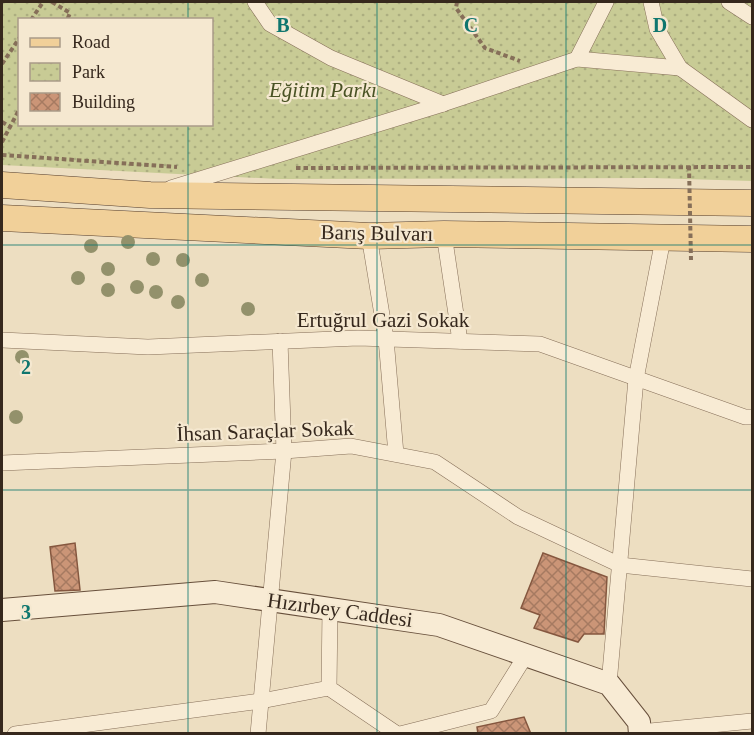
<svg xmlns="http://www.w3.org/2000/svg" width="754" height="735" font-family="'Times New Roman',serif">
<style>
.park{fill:url(#park-dots);fill-rule:evenodd}
.building{fill:url(#building-cross-hatch);stroke:#85573f;stroke-width:1.5}
.lines{fill:none;stroke-linecap:round;stroke-linejoin:round}
.street-casing{stroke:#866f59;stroke-width:16}
.secondary-casing{stroke:#68503c;stroke-width:24}
.primary-casing{stroke:#543d2d;stroke-width:27}
.path{stroke:#866f59;stroke-width:4;stroke-dasharray:4.5 3;stroke-linecap:butt}
.street{stroke:#f8ebd4;stroke-width:15}
.secondary{stroke:#f8ebd4;stroke-width:22}
.primary{stroke:#f1d099;stroke-width:26}
.path-bridge{stroke:#866f59;stroke-width:4;stroke-dasharray:4.5 3;stroke-linecap:butt}
.tree{fill:#93916b}
.grid{fill:none;stroke:#0f766e;stroke-width:1.5;stroke-opacity:0.55}
.labels{text-anchor:middle;dominant-baseline:central;stroke-width:4.5;stroke-linejoin:round;paint-order:stroke}
.park-label{font-size:21px;font-style:italic;fill:#495224;stroke:#f5e8d0}
.street-label{font-size:21px;fill:#36281d;stroke:#f5e8d0}
.grid-label{font-size:20px;text-anchor:middle;font-weight:bold;fill:#0f766e;stroke:#f5e8d0;stroke-width:4.5;stroke-linejoin:round;paint-order:stroke}
</style>
<defs>
<pattern id="park-dots" width="8" height="8" patternUnits="userSpaceOnUse" patternTransform="scale(1.5)"><rect width="8" height="8" fill="#c8cb95"/><path d="M2 2h.1M6 6h.1" fill="none" stroke="#acae80" stroke-width="1.8" stroke-linecap="round"/></pattern>
<pattern id="building-cross-hatch" width="8" height="8" patternUnits="userSpaceOnUse" patternTransform="scale(1.5)"><rect width="8" height="8" fill="#cb9577"/><path d="M0 0l8 8M0 8l8-8" fill="none" stroke="#a67a61"/></pattern>
</defs>
<rect width="100%" height="100%" fill="#eddec1"/>
<path class="park" d="M 2,2 L 752,2 L 752,181 L 651,178 L 278,179 L 2,165 ZM 20,20 L 212,20 L 212,124 L 20,124 Z"/>
<g class="building">
<path d="M 75,543 L 80,590 L 55,591 L 50,547 Z"/>
<path d="M 543,553 L 607,577 L 604,634 L 584,634 L 578,642 L 534,628 L 540,615 L 521,608 Z"/>
<path d="M 524,717 L 531,734 L 478,734 L 477,727 Z"/>
</g>
<g class="lines">
<defs>
<g id="street">
<path d="M 255,2 L 270,24 L 331,58 L 443,104"/>
<path d="M 606,2 L 577,59 L 680,68"/>
<path d="M 651,2 L 657,29 L 680,68 L 752,120"/>
<path d="M 729,2 L 752,17"/>
<path d="M 171,188 L 443,104 L 577,59"/>
<path d="M 444,234 L 460,341"/>
<path d="M 369,236 L 386,339 L 396,454"/>
<path d="M 2,340 L 148,347 L 358,338 L 540,344 L 745,417 L 752,417"/>
<path d="M 2,463 L 284,451 L 351,446 L 435,462 L 518,517 L 620,565 L 752,579"/>
<path d="M 330,609 L 329,688 L 397,734"/>
<path d="M 609,684 L 636,379 L 663,239"/>
<path d="M 640,732 L 752,721"/>
<path d="M 15,734 L 261,701 L 329,688"/>
<path d="M 258,734 L 284,451 L 280,341"/>
<path d="M 400,734 L 491,711 L 526,655"/>
</g>
<path id="secondary" d="M 2,610 L 215,592 L 439,625 L 609,684 L 639,722 L 640,734"/>
<g id="primary">
<path d="M 2,185 L 150,195 L 752,203"/>
<path d="M 2,218 L 369,236 L 444,234 L 752,239"/>
</g>
</defs>
<use href="#street" class="street-casing"/>
<use href="#secondary" class="secondary-casing"/>
<use href="#primary" class="primary-casing"/>
<g class="path">
<path d="M 52,2 L 70,13 L 67,20"/>
<path d="M 457,2 L 456,8 L 485,48 L 520,61"/>
<path d="M 31,20 L 43,2"/>
<path d="M 2,64 L 20,37"/>
<path d="M 2,122 L 9,126"/>
<path d="M 2,142 L 20,108"/>
<path d="M 2,155 L 177,167"/>
<path d="M 296,168 L 752,167"/>
</g>
<use href="#street" class="street"/>
<use href="#secondary" class="secondary"/>
<use href="#primary" class="primary"/>
<path class="path-bridge" d="M 689,166 L 691,260"/>
</g>
<g class="tree">
<circle cx="128" cy="242" r="7"/>
<circle cx="91" cy="246" r="7"/>
<circle cx="153" cy="259" r="7"/>
<circle cx="183" cy="260" r="7"/>
<circle cx="108" cy="269" r="7"/>
<circle cx="78" cy="278" r="7"/>
<circle cx="202" cy="280" r="7"/>
<circle cx="137" cy="287" r="7"/>
<circle cx="108" cy="290" r="7"/>
<circle cx="156" cy="292" r="7"/>
<circle cx="178" cy="302" r="7"/>
<circle cx="248" cy="309" r="7"/>
<circle cx="22" cy="357" r="7"/>
<circle cx="16" cy="417" r="7"/>
</g>
<path class="grid" d="M 188,2 L 188,20M 377,2 L 377,734M 566,2 L 566,734M 188,124 L 188,734M 2,245 L 752,245M 2,490 L 752,490"/>
<g class="labels">
<g class="park-label">
<text x="323" y="90">Eğitim Parkı</text>
</g>
<g class="street-label">
<text transform="translate(377 233) rotate(1)">Barış Bulvarı</text>
<text x="383" y="320">Ertuğrul Gazi Sokak</text>
<text transform="translate(265 431) rotate(-2)">İhsan Saraçlar Sokak</text>
<text transform="translate(340 610) rotate(8)">Hızırbey Caddesi</text>
</g>
</g>
<g class="grid-label">
<text x="283" y="32">B</text>
<text x="471" y="32">C</text>
<text x="660" y="32">D</text>
<text x="26" y="374">2</text>
<text x="26" y="619">3</text>
</g>
<rect width="754" height="735" fill="none" stroke="#36281d" stroke-width="6"/>
<rect x="18" y="18" width="195" height="108" fill="#f5e8d0" stroke="#a99b88" stroke-width="1.5"/>
<rect x="30" y="38" width="30" height="9" fill="#f1d099" stroke="#a99b88" stroke-width="1.5"/>
<text x="72" y="48" font-size="18" fill="#36281d">Road</text>
<rect x="30" y="63" width="30" height="18" fill="url(#park-dots)" stroke="#a99b88" stroke-width="1.5"/>
<text x="72" y="78" font-size="18" fill="#36281d">Park</text>
<rect x="30" y="93" width="30" height="18" fill="url(#building-cross-hatch)" stroke="#a99b88" stroke-width="1.5"/>
<text x="72" y="108" font-size="18" fill="#36281d">Building</text>
</svg>
